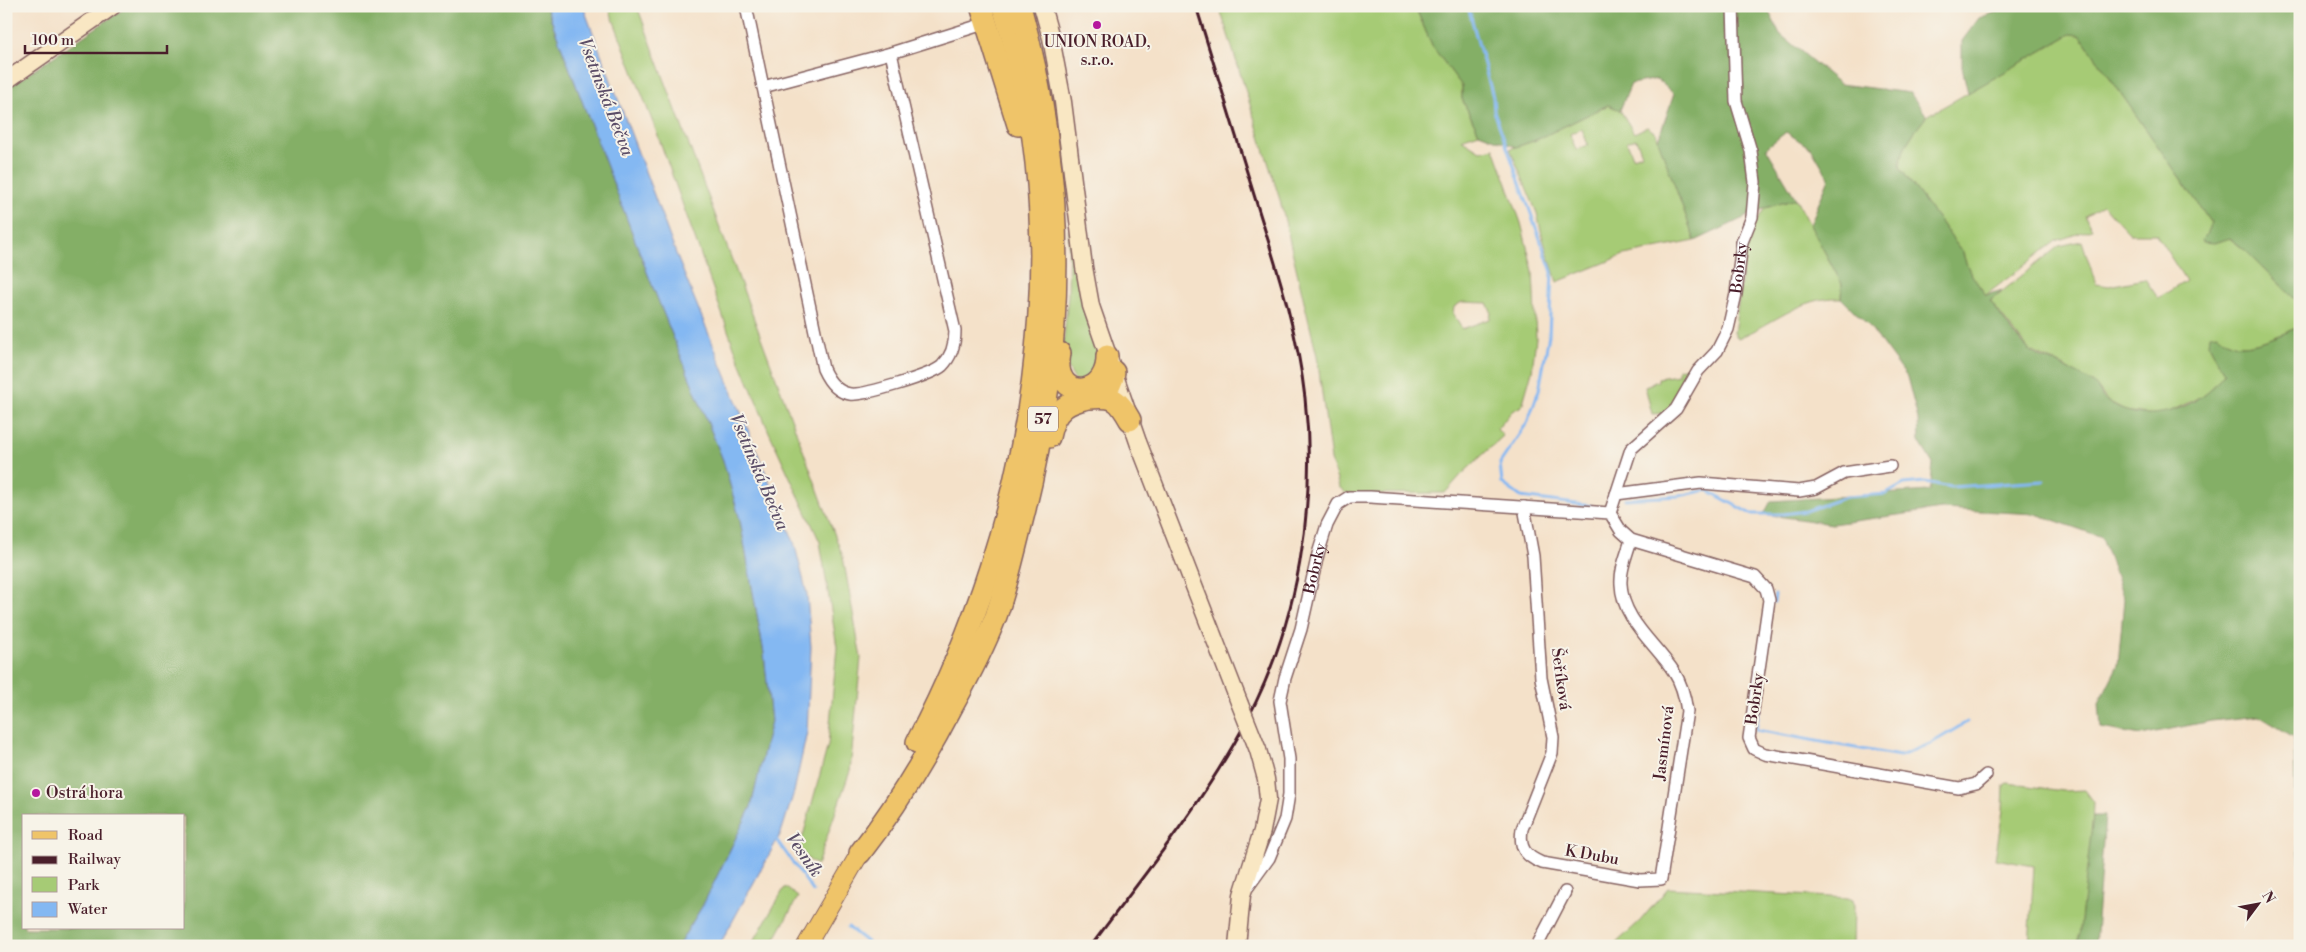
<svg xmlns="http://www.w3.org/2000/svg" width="2306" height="952" font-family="'Libre Bodoni',serif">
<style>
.green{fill:#a6cb75;stroke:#787550;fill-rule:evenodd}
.forest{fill:#84af66;stroke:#676748;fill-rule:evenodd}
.water{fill:#84b8f2;stroke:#676c8e}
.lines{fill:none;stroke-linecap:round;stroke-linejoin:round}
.stream{stroke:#84b8f2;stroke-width:3}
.street-casing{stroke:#866362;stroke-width:14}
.secondary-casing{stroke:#866362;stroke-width:19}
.primary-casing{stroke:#866362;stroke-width:20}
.highway-casing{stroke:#866362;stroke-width:24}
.street{stroke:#fff;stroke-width:11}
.secondary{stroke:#f9e7c3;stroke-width:16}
.primary{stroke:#efc469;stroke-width:18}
.highway{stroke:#efc469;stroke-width:21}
.rail{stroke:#4a1f2b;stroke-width:3}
.secondary-bridge-casing{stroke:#866362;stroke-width:19;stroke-linecap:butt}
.secondary-bridge{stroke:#f9e7c3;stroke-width:16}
.poi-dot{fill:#b5179e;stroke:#f7f3e8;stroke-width:2}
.labels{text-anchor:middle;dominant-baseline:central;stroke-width:4;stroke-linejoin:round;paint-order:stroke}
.shield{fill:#f7f3e8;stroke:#7e5f64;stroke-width:1}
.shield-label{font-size:15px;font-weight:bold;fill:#4a1f2b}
.poi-label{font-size:16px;fill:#4a1f2b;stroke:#f7f3e8}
.street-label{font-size:16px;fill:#4a1f2b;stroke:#f7f3e8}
.water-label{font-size:18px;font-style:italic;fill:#5b4d67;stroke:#f7f3e8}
</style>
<rect width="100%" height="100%" fill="#f7f3e8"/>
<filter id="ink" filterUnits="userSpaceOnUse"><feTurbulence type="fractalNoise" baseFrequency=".02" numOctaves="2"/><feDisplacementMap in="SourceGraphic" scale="10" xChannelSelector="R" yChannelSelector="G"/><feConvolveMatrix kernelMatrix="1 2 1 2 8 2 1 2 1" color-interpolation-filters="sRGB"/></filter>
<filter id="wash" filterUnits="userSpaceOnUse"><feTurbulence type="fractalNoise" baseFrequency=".0096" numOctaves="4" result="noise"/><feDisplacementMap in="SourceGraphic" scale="20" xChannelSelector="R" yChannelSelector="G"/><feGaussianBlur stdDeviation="1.12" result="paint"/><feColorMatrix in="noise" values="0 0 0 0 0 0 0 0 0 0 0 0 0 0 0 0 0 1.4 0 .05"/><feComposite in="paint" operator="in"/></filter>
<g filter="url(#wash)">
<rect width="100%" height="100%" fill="#f4e1c9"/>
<g class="green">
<path d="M 608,6 L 637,6 L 843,557 L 861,658 L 850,771 L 817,865 L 796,851 L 803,836 L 828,745 L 837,647 L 820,542 L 769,432 L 734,347 L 658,136 Z"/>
<path d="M 1219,6 L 1415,6 L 1432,46 L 1462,86 L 1462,99 L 1479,133 L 1461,139 L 1480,151 L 1494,148 L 1521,223 L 1533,271 L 1536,338 L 1532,371 L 1522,406 L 1512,411 L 1497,429 L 1503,436 L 1461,475 L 1445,493 L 1347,494 L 1339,487 L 1331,460 L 1317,356 L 1280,200 ZM 1462,302 L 1487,303 L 1491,311 L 1490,319 L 1462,329 L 1453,314 L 1454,307 Z"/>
<path d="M 2071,34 L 2080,35 L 2211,222 L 2206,235 L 2202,239 L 2215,243 L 2229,238 L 2245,250 L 2300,304 L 2300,327 C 2281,334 2258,346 2238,345 C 2230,344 2223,338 2217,334 L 2209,344 L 2224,373 L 2216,385 L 2202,396 L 2169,412 L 2154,415 L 2125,411 L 2108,402 L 2095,384 L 2090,381 L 2083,380 L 2065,367 L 2029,350 L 1990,301 L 2059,246 L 2082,241 L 2096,284 L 2109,286 L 2145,279 L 2158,298 L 2186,281 L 2156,234 L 2130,234 L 2103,205 L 2085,216 L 2092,229 L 2056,241 L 1986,295 C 1976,282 1967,270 1963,253 L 1900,168 C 1901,147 1914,132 1927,116 Z"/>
<path d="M 1608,105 L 1620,110 L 1634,133 L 1647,127 L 1656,133 L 1695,241 L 1624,255 L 1557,282 L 1543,239 L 1537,213 L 1510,149 L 1536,140 ZM 1582,129 L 1588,145 L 1576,150 L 1570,134 ZM 1636,139 L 1642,154 L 1633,157 L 1627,142 Z"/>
<path d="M 1796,199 L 1842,284 L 1841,298 C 1802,296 1772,325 1738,338 L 1734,333 L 1747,241 L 1752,228 L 1765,208 Z"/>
<path d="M 1069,230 L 1072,231 L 1102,360 L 1102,371 L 1076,382 L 1062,358 L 1068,296 Z"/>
<path d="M 1695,366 L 1677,402 L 1667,413 L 1652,414 L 1645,386 L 1658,381 L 1658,378 L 1678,375 L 1678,369 Z"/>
<path d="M 2007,783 L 2063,791 L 2084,790 L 2093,802 L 2092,829 L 2078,946 L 2029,946 L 2034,866 L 1995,859 L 2003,810 L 2004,785 Z"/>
<path d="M 785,887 L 798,897 L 771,946 L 751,946 Z"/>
<path d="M 1668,888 L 1848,898 L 1853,900 L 1854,906 L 1853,946 L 1613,946 L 1640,921 Z"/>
</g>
<g class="forest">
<path d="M 128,6 L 546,6 L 652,285 L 723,460 L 740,520 L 764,653 L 771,721 L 751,807 L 703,905 L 678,946 L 6,946 L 6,89 ZM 24,816 L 184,816 L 184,928 L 24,928 Z"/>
<path d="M 1415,6 L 1766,6 L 1780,34 L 1840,84 L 1910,93 L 1927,116 C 1914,132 1901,147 1900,168 L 1963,253 C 1967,270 1976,282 1986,295 L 2002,290 L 1990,301 C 2002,317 2014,335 2028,349 C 2035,356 2049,360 2058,364 C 2069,370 2081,376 2091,382 C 2100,387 2100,397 2108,402 C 2145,428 2201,409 2224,373 L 2209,344 L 2210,335 L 2217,334 C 2223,338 2230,344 2238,345 C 2258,346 2281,334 2300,327 L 2300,863 L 2295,809 L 2294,737 L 2259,716 L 2211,721 L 2141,735 L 2101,728 L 2099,703 L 2118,665 L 2124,599 L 2102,537 L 2036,514 L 1942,509 L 1832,524 L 1764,514 L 1771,501 L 1930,491 L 1933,464 L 1919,441 L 1918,419 L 1907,377 L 1870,327 L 1841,298 L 1842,284 L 1810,225 L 1829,178 L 1812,149 L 1786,132 L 1766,148 L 1796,199 L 1765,208 L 1695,241 L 1658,140 L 1674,94 L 1657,79 L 1631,84 L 1620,110 L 1608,105 L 1536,140 L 1516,147 L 1479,133 L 1462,99 L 1462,86 L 1432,46 Z"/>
<path d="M 2013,6 L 2300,6 L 2300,304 L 2245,250 L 2230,238 L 2215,243 L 2203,242 L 2202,239 L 2206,235 L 2211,222 L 2080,35 L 2071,34 L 1968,93 L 1962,67 L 1962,41 L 1979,18 Z"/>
<path d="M 2093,816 L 2105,816 L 2095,946 L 2078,946 Z"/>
</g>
<path class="water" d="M 546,6 L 583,6 L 678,259 L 794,542 L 807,594 L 811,647 L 807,732 L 794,792 L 781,833 L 719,946 L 678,946 L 703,905 L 751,807 L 771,721 L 764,653 L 740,520 L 723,460 L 652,285 Z"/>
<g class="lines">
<g class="stream">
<path d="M 1468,6 L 1493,97 L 1494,111 L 1552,272 L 1549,335 L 1539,390 L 1527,423 L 1500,463 L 1502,483 L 1521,497 L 1592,506"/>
<path d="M 1625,499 L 1679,496 L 1707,490 L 1751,514 L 1783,514 L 1806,511 L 1846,497 L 1886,494 L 1904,484 L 1925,482 L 1951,487 L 2044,481"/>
<path d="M 1774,602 L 1775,595"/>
<path d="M 1763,682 L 1756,730 L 1900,756 L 1930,744 L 1967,722"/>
<path d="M 776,839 L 813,891"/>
<path d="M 848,927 L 872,946"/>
</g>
</g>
</g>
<g filter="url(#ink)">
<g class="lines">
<defs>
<g id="street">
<path d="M 746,6 L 763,87 L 891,53 L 987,23"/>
<path d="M 763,87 L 823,369 C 828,380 836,392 850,394 C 863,396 932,375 942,366 C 952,356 955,344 955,331 L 891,53"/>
<path d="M 1616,494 L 1701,483 L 1799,491 L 1816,488 L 1844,473 L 1890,466"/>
<path d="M 1524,507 L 1533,556 L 1541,678 L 1553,737 L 1552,753 L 1522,829 C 1519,848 1525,856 1542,863 L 1640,880 L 1661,879 L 1687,711 C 1685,697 1682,684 1674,672 C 1656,644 1622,620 1621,584 C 1620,569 1627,554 1631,540"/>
<path id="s1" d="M 1610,513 L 1631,449 L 1676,409 L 1698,371 L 1717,351 L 1728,329 L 1736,294 L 1742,242 L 1752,217 L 1755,182 L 1751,151 L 1736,101 L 1733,6"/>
<path id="s2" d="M 1248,887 L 1269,858 L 1285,819 L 1289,794 L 1289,759 L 1280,701 L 1285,678 L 1301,629 L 1318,554 L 1327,525 L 1338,504 L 1349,497 L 1370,497 L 1610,513 L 1621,531 L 1631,540 L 1755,577 L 1766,589 L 1769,600 L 1749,738 L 1754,749 L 1765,754 L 1959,788 L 1976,784 L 1986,775"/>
<path d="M 1537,946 L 1565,892"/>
</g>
<g id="secondary">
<path d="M 1042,6 L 1051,38 L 1063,102 L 1084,267 L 1091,306 L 1138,442 L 1239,702"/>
<path d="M 6,81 L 113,6"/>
<path d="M 1237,946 L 1242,895 L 1262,831 L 1268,799 L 1266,779 L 1258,750"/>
</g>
<path id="primary" d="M 806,946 L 860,853"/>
<g id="highway">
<path d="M 981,6 L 1018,125"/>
<path d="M 1060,353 C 1059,359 1058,366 1060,373 C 1069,401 1108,391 1107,356"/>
<path d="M 1090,398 C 1115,396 1118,399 1130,420"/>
<path d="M 1049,437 C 1060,379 1108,416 1114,372"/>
<path d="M 917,742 C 1033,521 1080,247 1003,6"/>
<path d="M 860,853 C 896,807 926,757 953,705 C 969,676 984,647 996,616 C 1007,585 1014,553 1022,521 C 1067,346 1068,181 1020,6"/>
</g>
</defs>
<use href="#street" class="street-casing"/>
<use href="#secondary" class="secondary-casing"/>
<use href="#primary" class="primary-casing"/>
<use href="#highway" class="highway-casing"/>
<use href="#street" class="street"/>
<use href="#secondary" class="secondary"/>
<use href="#primary" class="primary"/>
<use href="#highway" class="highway"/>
<path class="rail" d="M 1091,946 C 1145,873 1205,801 1247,720 C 1298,623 1317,507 1305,398 C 1298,334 1278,272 1259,211 C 1238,143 1217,74 1196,6"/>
<defs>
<path id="secondary-bridge" d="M 1239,702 L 1258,750"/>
</defs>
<use href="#secondary-bridge" class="secondary-bridge-casing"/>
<use href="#secondary-bridge" class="secondary-bridge"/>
</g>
</g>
<g class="poi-dot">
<circle cx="1097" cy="25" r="5"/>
<circle cx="36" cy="793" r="5"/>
</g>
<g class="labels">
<rect class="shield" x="1028" y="406.5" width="30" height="25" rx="4"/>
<g class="shield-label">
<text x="1043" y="419">57</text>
</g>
<g class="poi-label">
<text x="1097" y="42">UNION ROAD,<tspan x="1097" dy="18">s.r.o.</tspan></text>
<text x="46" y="793" text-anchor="start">Ostrá hora</text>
</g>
<g class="street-label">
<text stroke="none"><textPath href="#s1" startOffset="286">Bobrky</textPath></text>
<text stroke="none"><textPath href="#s2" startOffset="334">Bobrky</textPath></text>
<text transform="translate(1561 679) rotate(82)">Šeříková</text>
<text transform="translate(1755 699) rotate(-82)">Bobrky</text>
<text transform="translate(1664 743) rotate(-83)">Jasmínová</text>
<text transform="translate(1592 855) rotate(10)">K Dubu</text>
</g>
<g class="water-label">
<text transform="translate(606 97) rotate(69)">Vsetínská Bečva</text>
<text transform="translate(759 472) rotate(67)">Vsetínská Bečva</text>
<text transform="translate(804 855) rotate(55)">Vesník</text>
</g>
</g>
<rect width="2306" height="952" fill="none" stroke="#f7f3e8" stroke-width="25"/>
<rect x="22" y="814" width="162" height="115" fill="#f7f3e8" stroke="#b29e9c"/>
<rect x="32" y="831" width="25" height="8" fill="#efc469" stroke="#b29e9c"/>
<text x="68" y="840" font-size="15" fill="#4a1f2b">Road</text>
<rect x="32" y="856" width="25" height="8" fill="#4a1f2b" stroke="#b29e9c"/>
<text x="68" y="864" font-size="15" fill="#4a1f2b">Railway</text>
<rect x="32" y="877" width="25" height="15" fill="#a6cb75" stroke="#b29e9c"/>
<text x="68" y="890" font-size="15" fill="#4a1f2b">Park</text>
<rect x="32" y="902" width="25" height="15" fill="#84b8f2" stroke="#b29e9c"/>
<text x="68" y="914" font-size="15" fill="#4a1f2b">Water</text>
<g transform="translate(2258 904) rotate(58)" stroke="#f7f3e8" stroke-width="4" paint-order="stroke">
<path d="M0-4L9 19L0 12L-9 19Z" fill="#4a1f2b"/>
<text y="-8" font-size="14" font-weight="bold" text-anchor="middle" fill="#4a1f2b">N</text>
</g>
<path d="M25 45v8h142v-8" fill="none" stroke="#4a1f2b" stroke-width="2.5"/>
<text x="32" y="45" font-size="15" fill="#4a1f2b" stroke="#f7f3e8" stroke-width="4" paint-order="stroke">100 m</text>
</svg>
